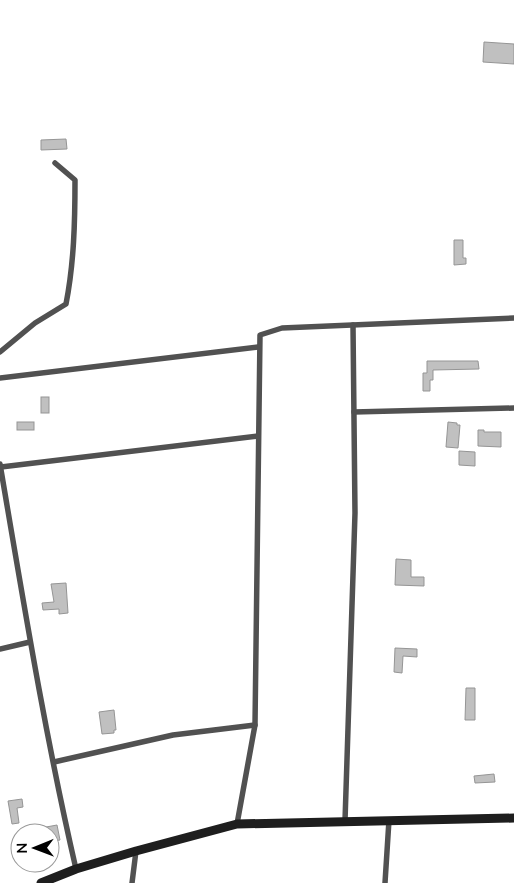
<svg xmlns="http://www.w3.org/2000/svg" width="514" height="883" font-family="Lato,sans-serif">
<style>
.building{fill:#c0c0c0;stroke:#959595}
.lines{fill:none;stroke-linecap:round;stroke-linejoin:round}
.street{stroke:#515151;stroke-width:5.5}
.secondary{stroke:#1e1e1e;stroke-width:9}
</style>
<rect width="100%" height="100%" fill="#fff"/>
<g class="building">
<path d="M 484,42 L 514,44 L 514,64 L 483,62 Z"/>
<path d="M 66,139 L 67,149 L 41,150 L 41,140 Z"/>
<path d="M 454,240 L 463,240 L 463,258 L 466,258 L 466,264 L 454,265 Z"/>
<path d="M 427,361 L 478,361 L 479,369 L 433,370 L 433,380 L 430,380 L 430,391 L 423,391 L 423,373 L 427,373 Z"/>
<rect x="41" y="397" width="8" height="16"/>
<rect x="17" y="422" width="17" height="8"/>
<path d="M 448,422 L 457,423 L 457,425 L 460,425 L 458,448 L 446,447 Z"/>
<path d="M 478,430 L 484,430 L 484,432 L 501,432 L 501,447 L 478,446 Z"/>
<path d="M 459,451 L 475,452 L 475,466 L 459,465 Z"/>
<path d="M 396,559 L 411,560 L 411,577 L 424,577 L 424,586 L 395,585 Z"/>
<path d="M 66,583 L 68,613 L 59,614 L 59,609 L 43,610 L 42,603 L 54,602 L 51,584 Z"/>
<path d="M 395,648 L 417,649 L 417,657 L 403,656 L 402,673 L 394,672 Z"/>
<path d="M 466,688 L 475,688 L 475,720 L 465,720 Z"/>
<path d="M 114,710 L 116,730 L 114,730 L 114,733 L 102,734 L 99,712 Z"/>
<path d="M 494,774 L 495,782 L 475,783 L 474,776 Z"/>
<path d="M 22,799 L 23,807 L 17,808 L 19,823 L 12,824 L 8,801 Z"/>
<path d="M 57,825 L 60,840 L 53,841 L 51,833 L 30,833 L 30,830 Z"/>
</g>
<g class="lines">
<g class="street">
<path d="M 0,352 L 35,323 L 66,304 C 74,263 75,222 75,180 L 55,163"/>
<path d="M 0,378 L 258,347"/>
<path d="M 354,412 L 514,408"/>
<path d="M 0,464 C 23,599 45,735 76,869"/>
<path d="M 1,467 L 258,436"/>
<path d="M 0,649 L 30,642"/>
<path d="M 54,762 L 173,735 L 255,725"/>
<path d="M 345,821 L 355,513 L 353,325"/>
<path d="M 237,824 L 255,725 L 260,335 L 282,328 L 514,318"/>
<path d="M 132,883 L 136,851"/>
<path d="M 385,883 L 389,820"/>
</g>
<path class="secondary" d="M 41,883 L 76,869 L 136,851 L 237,824 L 514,818"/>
</g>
<g transform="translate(35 848) rotate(269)"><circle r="24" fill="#ffffff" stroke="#999999"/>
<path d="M0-4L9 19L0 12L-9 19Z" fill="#000000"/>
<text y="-8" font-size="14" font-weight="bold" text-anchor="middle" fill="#000000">N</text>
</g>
</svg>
